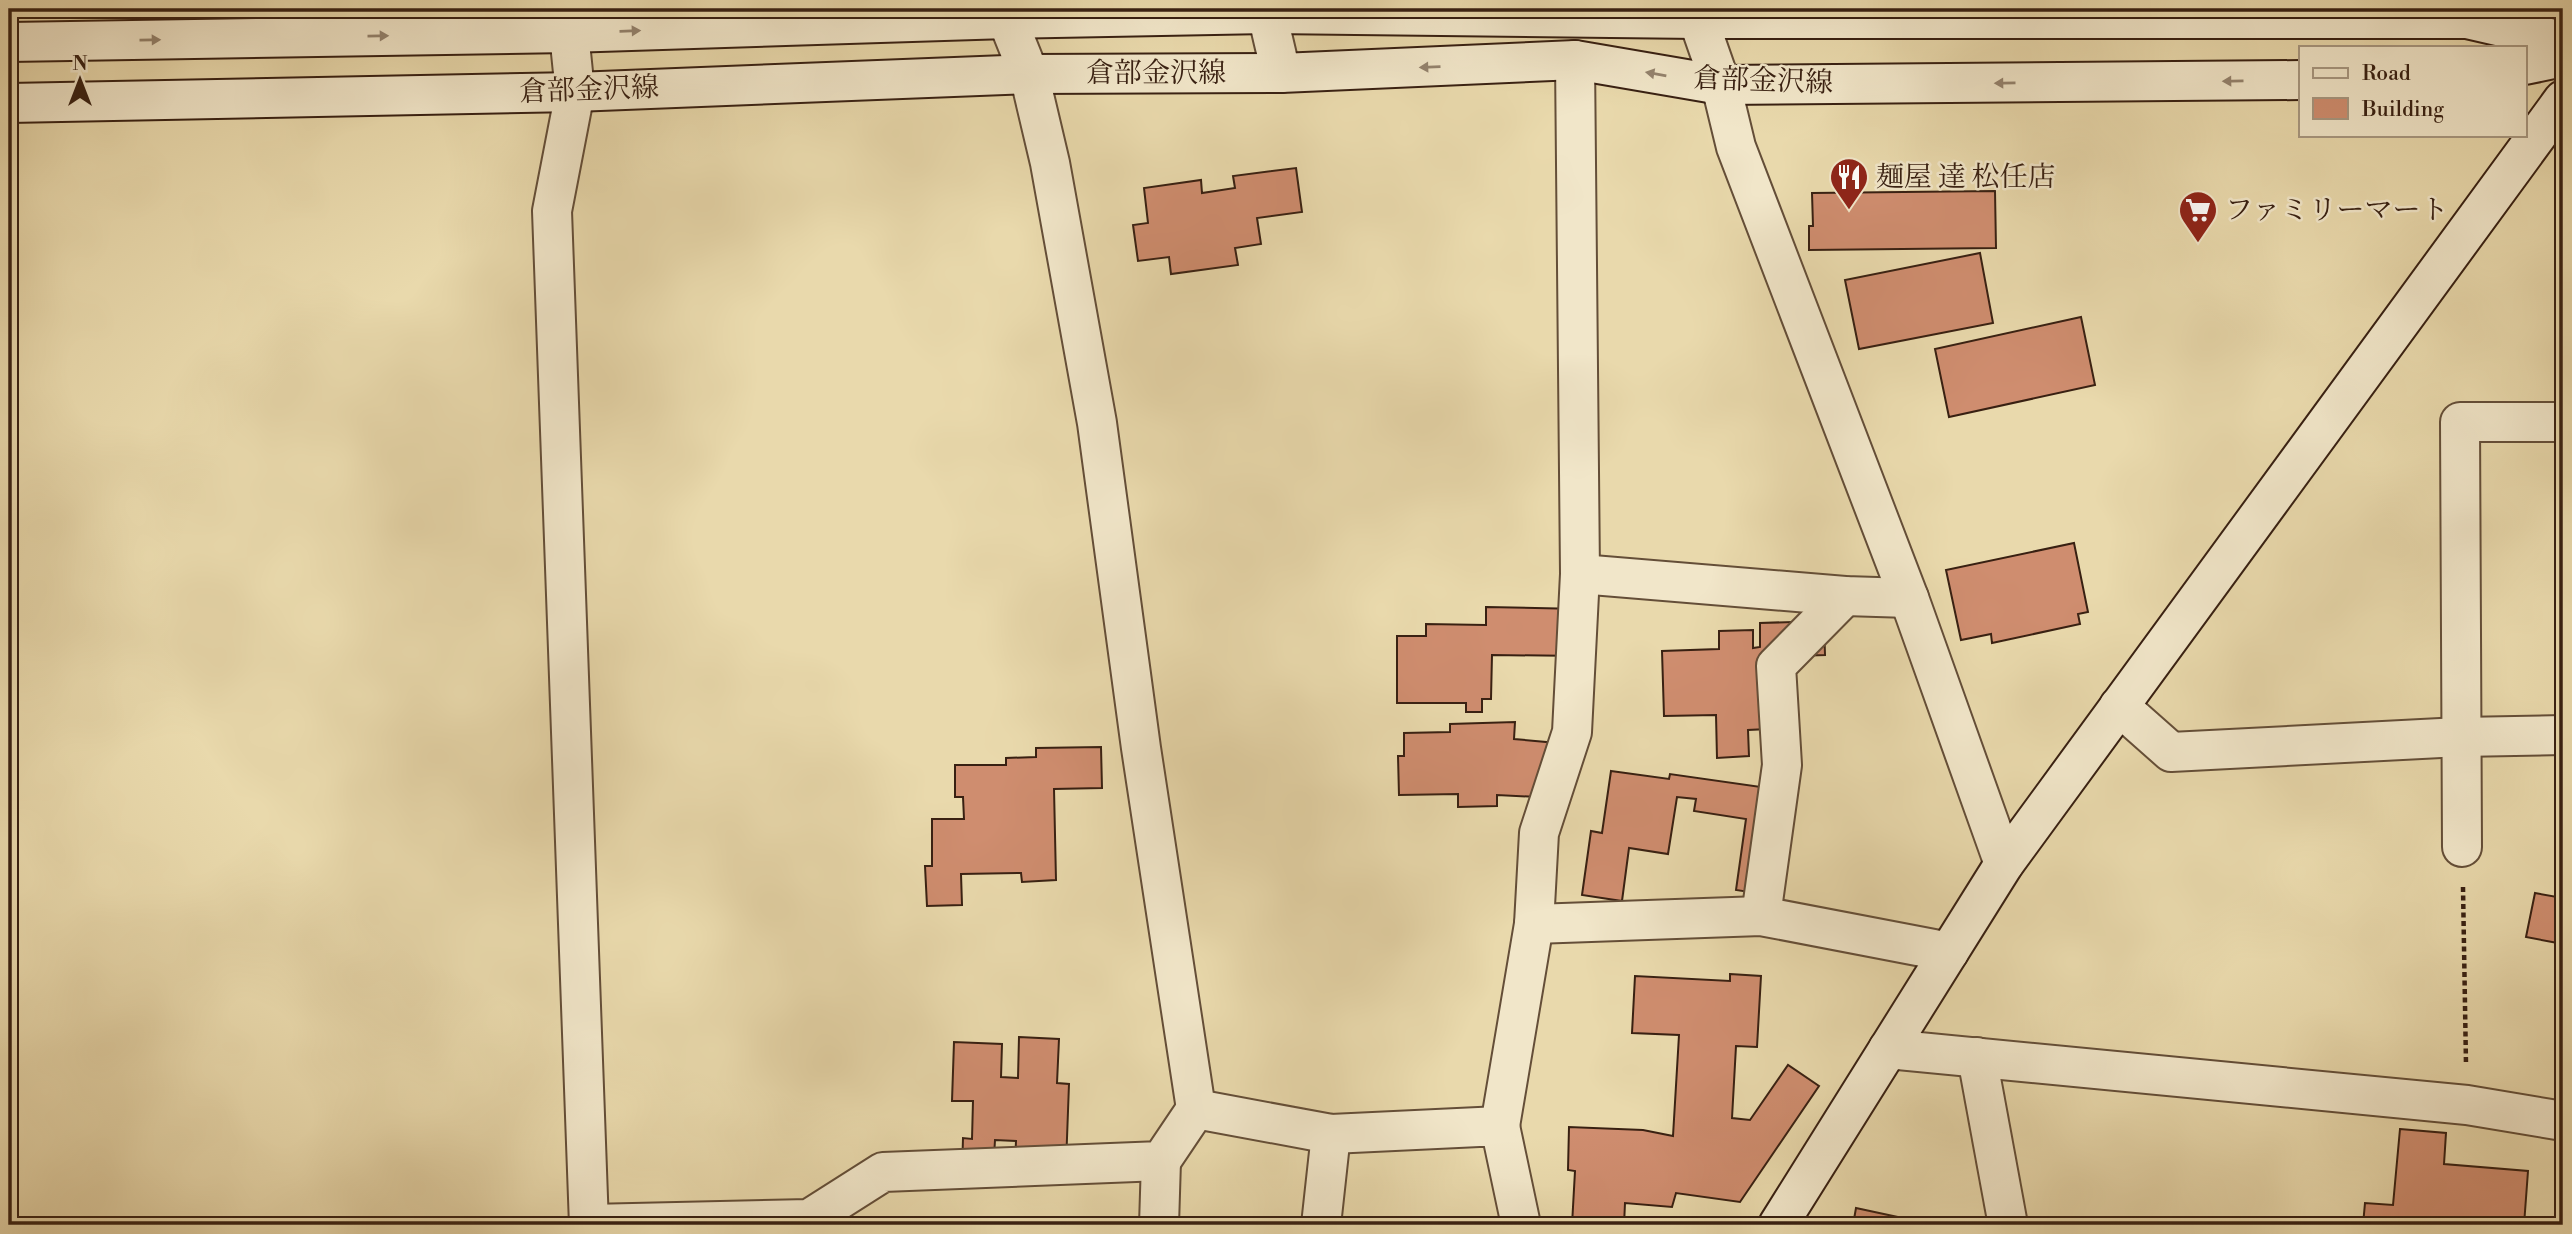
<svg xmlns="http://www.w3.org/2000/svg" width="2572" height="1234" font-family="'Libre Bodoni','Noto Serif JP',serif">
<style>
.building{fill:#cf8d6f;stroke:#382012;stroke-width:2}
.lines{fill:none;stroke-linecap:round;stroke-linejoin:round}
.street-casing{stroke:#644e38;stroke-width:42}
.secondary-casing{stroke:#382012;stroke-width:42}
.path{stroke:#382012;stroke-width:4.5;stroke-dasharray:5 3.5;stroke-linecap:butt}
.street{stroke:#f1e6c9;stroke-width:38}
.secondary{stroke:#f1e6c9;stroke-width:38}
.oneway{fill:#94836e}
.labels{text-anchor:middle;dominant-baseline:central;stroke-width:5;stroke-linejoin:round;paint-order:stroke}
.street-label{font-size:28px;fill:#382012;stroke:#f1e6c9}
.poi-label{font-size:28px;fill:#382012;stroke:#f1e6c9;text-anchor:start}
</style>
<rect width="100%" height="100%" fill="#e9d9ac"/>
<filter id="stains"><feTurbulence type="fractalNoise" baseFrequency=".00286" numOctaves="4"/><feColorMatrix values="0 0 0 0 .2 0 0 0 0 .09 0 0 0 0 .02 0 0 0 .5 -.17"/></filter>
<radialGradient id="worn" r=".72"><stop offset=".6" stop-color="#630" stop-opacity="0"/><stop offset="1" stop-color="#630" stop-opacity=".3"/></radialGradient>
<g class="building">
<path d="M 1296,168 L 1302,212 L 1257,218 L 1261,244 L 1235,248 L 1238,265 L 1171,274 L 1169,257 L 1138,261 L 1133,225 L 1148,223 L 1144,188 L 1201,180 L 1202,193 L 1235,188 L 1233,176 Z"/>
<path d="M 1995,191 L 1996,248 L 1809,250 L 1809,226 L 1813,226 L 1812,193 Z"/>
<path d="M 1980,253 L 1993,323 L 1859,349 L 1845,280 Z"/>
<path d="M 2081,317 L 2095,385 L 1949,417 L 1935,349 Z"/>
<path d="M 2074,543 L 2088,612 L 2078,614 L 2080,624 L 1992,643 L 1991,634 L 1961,640 L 1946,570 Z"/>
<path d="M 1486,607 L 1580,609 L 1580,656 L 1492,655 L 1491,699 L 1482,699 L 1482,712 L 1466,712 L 1466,703 L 1397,703 L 1397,636 L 1426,636 L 1426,624 L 1486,625 Z"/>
<path d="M 1824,621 L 1825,655 L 1765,657 L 1768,729 L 1748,730 L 1749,756 L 1717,758 L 1716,715 L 1664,716 L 1662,651 L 1719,649 L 1719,631 L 1753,630 L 1753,648 L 1760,647 L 1760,623 Z"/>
<path d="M 1515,722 L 1514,739 L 1568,744 L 1557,798 L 1497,795 L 1497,806 L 1458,807 L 1458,794 L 1399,795 L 1398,756 L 1404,756 L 1404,733 L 1450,732 L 1450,724 Z"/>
<path d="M 1101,747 L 1102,788 L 1054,789 L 1056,880 L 1022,882 L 1021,873 L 961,874 L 962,905 L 927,906 L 925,866 L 932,866 L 932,819 L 964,819 L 963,797 L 955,797 L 955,765 L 1006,765 L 1006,758 L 1036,757 L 1036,748 Z"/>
<path d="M 1611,771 L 1669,779 L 1670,774 L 1781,790 L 1749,892 L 1736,890 L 1746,819 L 1694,811 L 1696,799 L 1677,797 L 1668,854 L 1629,848 L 1622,901 L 1582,895 L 1591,831 L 1602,833 Z"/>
<path d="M 2535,893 L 2563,898 L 2563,944 L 2526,937 Z"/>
<path d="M 1730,974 L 1761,976 L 1757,1047 L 1736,1046 L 1732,1118 L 1750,1120 L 1788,1065 L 1819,1086 L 1740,1202 L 1676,1193 L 1672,1207 L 1625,1203 L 1624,1225 L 1572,1225 L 1575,1171 L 1568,1170 L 1569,1127 L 1643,1130 L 1673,1136 L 1679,1035 L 1632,1033 L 1635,976 L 1730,981 Z"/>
<path d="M 1019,1037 L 1059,1039 L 1057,1083 L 1069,1084 L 1066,1165 L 1015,1163 L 1016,1141 L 995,1140 L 993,1174 L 962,1173 L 963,1138 L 972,1139 L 973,1101 L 952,1101 L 954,1042 L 1002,1044 L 1001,1077 L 1018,1078 Z"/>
<path d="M 2400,1129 L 2446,1133 L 2444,1164 L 2528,1171 L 2524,1225 L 2440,1225 L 2400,1220 L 2400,1225 L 2363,1225 L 2365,1203 L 2393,1205 Z"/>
<path d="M 1856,1208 L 1935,1225 L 1853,1225 Z"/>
</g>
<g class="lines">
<defs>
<g id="street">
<path d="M 571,9 L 569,33 L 575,92 L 552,211 L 589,1225"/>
<path d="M 1005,9 L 1007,19 L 1029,74 L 1050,163 L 1097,423 L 1141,748 L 1196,1109 L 1331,1134 L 1500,1126 L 1521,1225"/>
<path d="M 1266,9 L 1281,73"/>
<path d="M 1692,9 L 1698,19 L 1721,85 L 1736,147 L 1909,598 L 2004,864"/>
<path d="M 1580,574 L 1845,596 L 1909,598"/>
<path d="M 2119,706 L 2171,752 L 2460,737 L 2563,735"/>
<path d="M 2462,847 L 2460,422 L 2563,422"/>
<path d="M 1761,916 L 1782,765 L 1776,666 L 1845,596"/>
<path d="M 1534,924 L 1761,916 L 1949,952"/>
<path d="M 1888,1049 L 2467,1105 L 2563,1121"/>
<path d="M 1977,1057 L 2008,1225"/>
<path d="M 1500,1126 L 1534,924 L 1539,833 L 1572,732 L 1580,574 L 1575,60"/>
<path d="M 589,1224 L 809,1219 L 883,1172 L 1161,1161 L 1196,1109"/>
<path d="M 1159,1225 L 1161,1161"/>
<path d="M 1321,1225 L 1331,1134"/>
</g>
<g id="secondary">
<path d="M 9,42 L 569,33 L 1007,19 L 1267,14 L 1698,19 L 2467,19 L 2563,41"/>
<path d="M 2525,65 L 2563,57"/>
<path d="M 9,103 L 575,92 L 1029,74 L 1281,73 L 1575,60 L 1721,85 L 2301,80"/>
<path d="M 1778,1225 L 2004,864 L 2563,100"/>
</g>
</defs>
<use href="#street" class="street-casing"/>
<use href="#secondary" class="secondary-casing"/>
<path class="path" d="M 2463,887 L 2466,1064"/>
<use href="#street" class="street"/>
<use href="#secondary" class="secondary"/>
</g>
<defs><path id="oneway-solid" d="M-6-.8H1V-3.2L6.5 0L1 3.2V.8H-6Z" transform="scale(1.75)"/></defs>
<g class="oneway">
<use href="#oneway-solid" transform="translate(630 31) rotate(-2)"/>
<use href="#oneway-solid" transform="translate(378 36) rotate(-1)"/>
<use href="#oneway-solid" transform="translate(150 40) rotate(-1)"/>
<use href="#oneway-solid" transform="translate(1430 67) rotate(178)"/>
<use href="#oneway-solid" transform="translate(1656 74) rotate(-170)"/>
<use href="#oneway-solid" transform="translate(2233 81) rotate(179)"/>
<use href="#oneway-solid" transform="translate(2005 83) rotate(179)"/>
</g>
<defs>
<symbol id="restaurant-pin" viewBox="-11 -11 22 30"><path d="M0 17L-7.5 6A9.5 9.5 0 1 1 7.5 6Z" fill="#8f2418" stroke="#f1e6c9"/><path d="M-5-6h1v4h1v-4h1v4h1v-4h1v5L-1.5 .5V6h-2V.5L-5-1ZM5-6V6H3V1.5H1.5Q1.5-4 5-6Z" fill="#fff"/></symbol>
<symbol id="supermarket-pin" viewBox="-11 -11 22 30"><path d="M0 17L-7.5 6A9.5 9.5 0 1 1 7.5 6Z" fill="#8f2418" stroke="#f1e6c9"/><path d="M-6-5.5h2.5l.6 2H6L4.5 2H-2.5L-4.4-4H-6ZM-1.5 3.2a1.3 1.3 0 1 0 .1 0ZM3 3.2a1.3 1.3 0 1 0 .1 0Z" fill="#fff"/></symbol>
</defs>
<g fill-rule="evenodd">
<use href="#restaurant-pin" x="1827" y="155" width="44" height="60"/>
<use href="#supermarket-pin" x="2176" y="188" width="44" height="60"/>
</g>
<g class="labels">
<g class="street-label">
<text x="1156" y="73">倉部金沢線</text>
<text transform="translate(1763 81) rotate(2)">倉部金沢線</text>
<text transform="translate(589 90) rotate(-2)">倉部金沢線</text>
</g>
<g class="poi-label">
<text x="1876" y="177">麺屋 達 松任店</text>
<text x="2225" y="210">ファミリーマート</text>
</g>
</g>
<rect width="2572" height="1234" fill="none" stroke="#e9d9ac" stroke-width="35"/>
<rect x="10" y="10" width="2551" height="1213" fill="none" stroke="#382012" stroke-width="3.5"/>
<rect x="18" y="18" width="2537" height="1199" fill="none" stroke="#382012" stroke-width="2"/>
<rect x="2299" y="46" width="228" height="91" fill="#f1e6c9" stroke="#a79780" stroke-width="2"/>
<rect x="2313" y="68" width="35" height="10" fill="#f1e6c9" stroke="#a79780" stroke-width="2"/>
<text x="2362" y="80" font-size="21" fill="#382012">Road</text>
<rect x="2313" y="98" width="35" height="21" fill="#cf8d6f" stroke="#a79780" stroke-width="2"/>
<text x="2362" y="116" font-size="21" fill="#382012">Building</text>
<g transform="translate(80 80)" stroke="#f1e6c9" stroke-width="5" paint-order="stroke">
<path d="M0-5L12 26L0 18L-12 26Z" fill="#382012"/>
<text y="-10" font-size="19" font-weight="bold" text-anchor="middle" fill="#382012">N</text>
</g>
<rect width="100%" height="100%" filter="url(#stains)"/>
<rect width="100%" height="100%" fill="url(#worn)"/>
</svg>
